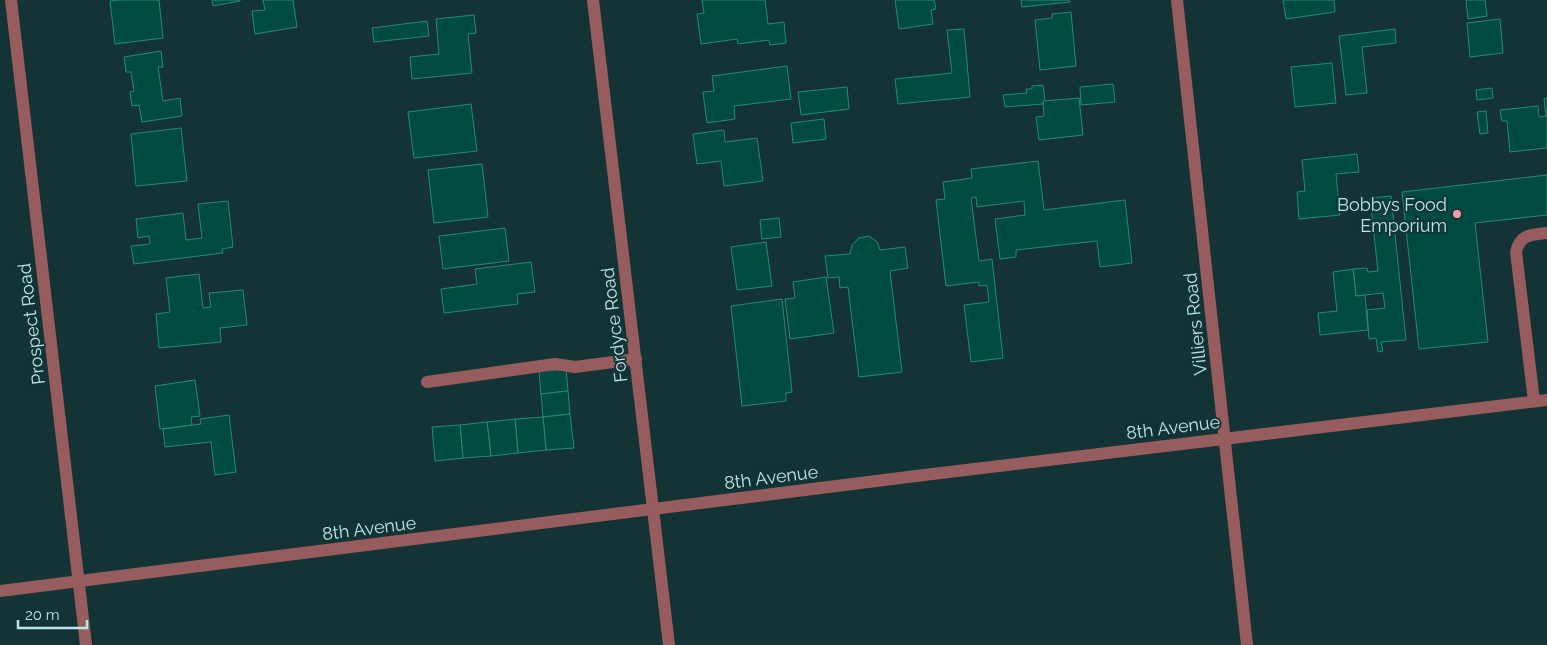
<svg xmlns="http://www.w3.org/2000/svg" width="1547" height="645" font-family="Raleway,sans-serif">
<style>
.building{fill:#004b40;stroke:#268b7a}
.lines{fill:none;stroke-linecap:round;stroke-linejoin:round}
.minor{stroke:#975d5e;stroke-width:12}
.poi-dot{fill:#f59b9c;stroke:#143335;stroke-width:2}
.labels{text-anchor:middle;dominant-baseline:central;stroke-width:4;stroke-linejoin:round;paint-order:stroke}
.poi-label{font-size:18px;fill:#bae7e9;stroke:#143335;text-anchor:end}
.street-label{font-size:18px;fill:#bae7e9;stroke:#143335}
</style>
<rect width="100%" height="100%" fill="#143335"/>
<g class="building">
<path d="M 119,0 L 159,0 L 163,38 L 115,44 L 110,1 Z"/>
<path d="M 212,0 L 240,0 L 240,1 L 213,6 Z"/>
<path d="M 263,0 L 293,0 L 297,27 L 255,34 L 252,11 L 265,10 Z"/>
<path d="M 702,0 L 765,0 L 768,24 L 784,22 L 786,43 L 770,45 L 769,40 L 738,44 L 737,39 L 701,44 L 697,14 L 704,13 Z"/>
<path d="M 895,0 L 934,0 L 936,9 L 931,10 L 933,24 L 899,29 Z"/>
<path d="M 1021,0 L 1069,0 L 1070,2 L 1022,7 Z"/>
<path d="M 1283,0 L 1334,0 L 1335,12 L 1286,19 Z"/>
<path d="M 1466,0 L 1485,0 L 1487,16 L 1468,19 Z"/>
<path d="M 1071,12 L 1076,66 L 1040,70 L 1035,20 L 1052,18 L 1052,14 Z"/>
<path d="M 474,15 L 476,33 L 468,34 L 472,73 L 412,79 L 410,57 L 439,54 L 436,19 Z"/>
<path d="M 1500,19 L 1503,53 L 1470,57 L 1467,23 Z"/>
<path d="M 427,21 L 429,36 L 374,42 L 372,28 Z"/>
<path d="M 964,29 L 970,97 L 898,104 L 895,79 L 952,73 L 947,30 Z"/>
<path d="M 1395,29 L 1396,43 L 1362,47 L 1367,93 L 1346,95 L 1339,36 Z"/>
<path d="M 161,51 L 163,67 L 158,67 L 163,101 L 180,98 L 182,116 L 142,122 L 139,105 L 132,106 L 130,92 L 134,91 L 131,72 L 126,72 L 124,57 Z"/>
<path d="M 1332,63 L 1336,103 L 1295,107 L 1291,67 Z"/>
<path d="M 787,66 L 791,99 L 734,106 L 735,119 L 707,123 L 703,92 L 714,91 L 712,76 Z"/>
<path d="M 1113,84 L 1115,102 L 1081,105 L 1080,87 Z"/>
<path d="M 1043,85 L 1045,101 L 1043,104 L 1005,107 L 1003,95 L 1027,93 L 1026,89 L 1032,89 L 1032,86 Z"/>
<path d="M 847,87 L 849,109 L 801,115 L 798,92 Z"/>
<path d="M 1492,88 L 1493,98 L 1477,100 L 1476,90 Z"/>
<path d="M 1079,98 L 1083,135 L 1039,140 L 1036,117 L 1044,116 L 1043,101 Z"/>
<path d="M 1547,98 L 1547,148 L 1510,152 L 1507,121 L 1502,121 L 1500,110 L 1538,106 L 1539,117 L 1546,116 L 1544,99 Z"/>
<path d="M 471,104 L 477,151 L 414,158 L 408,112 Z"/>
<path d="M 1486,111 L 1488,133 L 1480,134 L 1477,112 Z"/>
<path d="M 824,119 L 826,139 L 793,143 L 791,123 Z"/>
<path d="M 181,128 L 187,181 L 136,186 L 131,134 Z"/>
<path d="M 724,130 L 725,142 L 757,138 L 763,181 L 724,186 L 721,161 L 697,164 L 693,134 Z"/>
<path d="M 1357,154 L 1359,172 L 1336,174 L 1340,215 L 1299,219 L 1297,192 L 1305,191 L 1302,160 Z"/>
<path d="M 1038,161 L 1044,210 L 1125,200 L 1132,263 L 1100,267 L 1097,241 L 1016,250 L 1016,257 L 1000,259 L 995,219 L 1025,215 L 1024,201 L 977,207 L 976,197 L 971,198 L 979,261 L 992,259 L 1003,358 L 971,362 L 964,305 L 989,302 L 987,285 L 979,286 L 979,282 L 946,286 L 936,200 L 945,199 L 943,182 L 972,178 L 971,169 Z"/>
<path d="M 482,164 L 488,217 L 434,223 L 428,170 Z"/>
<path d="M 1547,175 L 1547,215 L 1475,223 L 1488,342 L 1419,349 L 1402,192 Z"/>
<path d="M 1391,196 L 1406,340 L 1381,342 L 1383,351 L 1378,352 L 1376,338 L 1369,339 L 1367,310 L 1385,308 L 1383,293 L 1356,296 L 1353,269 L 1367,268 L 1368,272 L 1378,271 L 1370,198 Z"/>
<path d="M 228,201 L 233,247 L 222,249 L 223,253 L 134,264 L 131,246 L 150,244 L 149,236 L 138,238 L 136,219 L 183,213 L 186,240 L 202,238 L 198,204 Z"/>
<path d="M 779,218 L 781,237 L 762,239 L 760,220 Z"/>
<path d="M 505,228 L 509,261 L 443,269 L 439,236 Z"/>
<path d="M 869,236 L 877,242 L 880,250 L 905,247 L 908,268 L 890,271 L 902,372 L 859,377 L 848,287 L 840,288 L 839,277 L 828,278 L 825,256 L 850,254 L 852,245 L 859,238 Z"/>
<path d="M 766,242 L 772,286 L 737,290 L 731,247 Z"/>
<path d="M 531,262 L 535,292 L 517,294 L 518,304 L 444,313 L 441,289 L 477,284 L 475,269 Z"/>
<path d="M 1353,269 L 1356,296 L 1365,295 L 1368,330 L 1320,335 L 1318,313 L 1337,311 L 1333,272 Z"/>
<path d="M 199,274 L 203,308 L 211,307 L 209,293 L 243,290 L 247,325 L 220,328 L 221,342 L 159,348 L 156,314 L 170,312 L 166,278 Z"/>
<path d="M 826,277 L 834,333 L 790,339 L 785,299 L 795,298 L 793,282 Z"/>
<path d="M 782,299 L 792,392 L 786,393 L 786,401 L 742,406 L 731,306 Z"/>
<path d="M 566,369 L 568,391 L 541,394 L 539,371 Z"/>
<path d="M 195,380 L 200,416 L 191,417 L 192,425 L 160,429 L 155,386 Z"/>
<path d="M 568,391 L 570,414 L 543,417 L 541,394 Z"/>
<path d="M 570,414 L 574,448 L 546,450 L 543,417 Z"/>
<path d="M 229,415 L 236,472 L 215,475 L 211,442 L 165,447 L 163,429 L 201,424 L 200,419 Z"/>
<path d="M 543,417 L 546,450 L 518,453 L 515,419 Z"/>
<path d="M 515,419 L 518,453 L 491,456 L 487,422 Z"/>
<path d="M 487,422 L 491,456 L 463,458 L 460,425 Z"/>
<path d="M 460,425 L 463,458 L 435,461 L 432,427 Z"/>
</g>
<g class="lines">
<g class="minor">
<path d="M 11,0 L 86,645"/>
<path d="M 593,0 L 669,645"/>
<path d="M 1177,0 L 1247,645"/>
<path d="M 427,382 L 555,364 L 575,367 L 636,359"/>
<path d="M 1534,401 L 1516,252 C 1520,234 1531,235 1547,233"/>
<path d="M 0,591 L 924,475 L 1547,400"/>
</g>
</g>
<circle class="poi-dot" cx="1457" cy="214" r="5"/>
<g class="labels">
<g class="poi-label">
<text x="1447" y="204">Bobbys Food<tspan x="1447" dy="21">Emporium</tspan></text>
</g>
<g class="street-label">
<text transform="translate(31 324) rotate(-97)">Prospect Road</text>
<text transform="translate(1195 324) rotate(-96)">Villiers Road</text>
<text transform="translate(614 325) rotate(-97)">Fordyce Road</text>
<text transform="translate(1173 427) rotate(-7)">8th Avenue</text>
<text transform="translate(771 477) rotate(-7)">8th Avenue</text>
<text transform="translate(369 528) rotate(-7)">8th Avenue</text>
</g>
</g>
<path d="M18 620v8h69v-8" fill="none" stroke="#bae7e9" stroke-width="2.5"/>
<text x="25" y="620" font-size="15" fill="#bae7e9" stroke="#143335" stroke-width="4" paint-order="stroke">20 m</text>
</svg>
